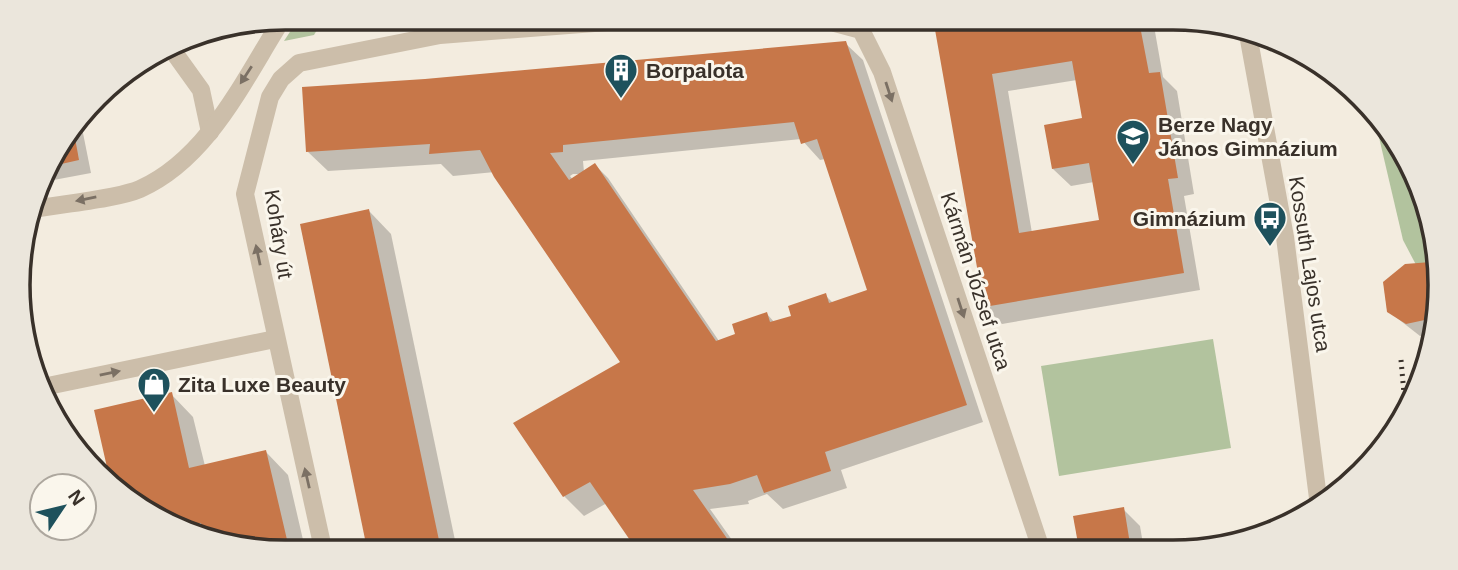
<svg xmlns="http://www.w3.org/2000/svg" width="1458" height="570" font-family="Arial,sans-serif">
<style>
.green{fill:#b2c39e}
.shadow{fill:#0003;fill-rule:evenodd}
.building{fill:#c77749;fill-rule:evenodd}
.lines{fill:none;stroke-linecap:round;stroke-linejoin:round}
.minor{stroke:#ccbeaa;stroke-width:18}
.rail{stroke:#39312a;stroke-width:5;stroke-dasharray:2 5;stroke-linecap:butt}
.oneway{fill:#7b7064}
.labels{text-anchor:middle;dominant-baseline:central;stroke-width:6;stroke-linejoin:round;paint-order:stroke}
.poi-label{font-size:21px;font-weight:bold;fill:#39312a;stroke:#faf6ec;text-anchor:start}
.street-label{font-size:21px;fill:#39312a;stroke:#faf6ec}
.rim{fill:none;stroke:#39312a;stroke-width:3.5}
</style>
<rect width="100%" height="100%" fill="#f3ecdf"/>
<g class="green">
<path d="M 299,18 L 324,18 L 314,35 L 284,41 Z"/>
<path d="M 1374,116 L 1405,152 L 1438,250 L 1435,301 L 1403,240 Z"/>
<path d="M 1213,339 L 1231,448 L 1059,476 L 1041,366 Z"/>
</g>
<g class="shadow">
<path d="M 936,24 L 1154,26 L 1163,77 L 1177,91 L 1194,194 L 1184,196 L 1200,290 L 1002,324 L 985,307 ZM 1077,80 L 1084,120 L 1053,169 L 1071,186 L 1094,182 L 1101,221 L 1032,233 L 1008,91 Z"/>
<path d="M 845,43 L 863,60 L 983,422 L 841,470 L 847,488 L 783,509 L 767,494 L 748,501 L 749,504 L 710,509 L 737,547 L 636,546 L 607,503 L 584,516 L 564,496 L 622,362 L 495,172 L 453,176 L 441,164 L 328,171 L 308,152 L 425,81 ZM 801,139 L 820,160 L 825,159 L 869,291 L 833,303 L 825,295 L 793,317 L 775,323 L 767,314 L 737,335 L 719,341 L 608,178 L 595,165 L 584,172 L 583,161 ZM 573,174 L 582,174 L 573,180 L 570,176 Z"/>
<path d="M 80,118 L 91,173 L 43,182 L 53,152 Z"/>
<path d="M 369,211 L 391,234 L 456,545 L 368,544 L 302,225 Z"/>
<path d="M 1430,263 L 1437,268 L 1433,333 L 1420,336 L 1388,311 Z"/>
<path d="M 171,394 L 193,417 L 205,466 L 266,452 L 288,475 L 304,544 L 215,543 L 122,497 L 113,487 L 96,411 Z"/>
<path d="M 1123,509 L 1140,526 L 1144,550 L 1081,549 L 1075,517 Z"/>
<path d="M 492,541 L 496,545 L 473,545 Z"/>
</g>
<g class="building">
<path d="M 934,24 L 1140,26 L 1149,73 L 1160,72 L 1178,178 L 1168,179 L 1184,273 L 984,307 ZM 1072,61 L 1082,118 L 1044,125 L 1052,169 L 1089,163 L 1099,220 L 1019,233 L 992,74 Z"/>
<path d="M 846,41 L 967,405 L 825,452 L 831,471 L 764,493 L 757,475 L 730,484 L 693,490 L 733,547 L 634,546 L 590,482 L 563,497 L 513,423 L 620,362 L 494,177 L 480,150 L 429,154 L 430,144 L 306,152 L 302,87 L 425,79 ZM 794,122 L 801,144 L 817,139 L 867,290 L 829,303 L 826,293 L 788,306 L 791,316 L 770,322 L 767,312 L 732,324 L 735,334 L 716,341 L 595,163 L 569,180 L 550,153 L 563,152 L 563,145 Z"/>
<path d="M 73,127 L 79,160 L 48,167 L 53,152 Z"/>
<path d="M 369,209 L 440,545 L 366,544 L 300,224 Z"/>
<path d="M 1431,262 L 1437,266 L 1434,318 L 1406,324 L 1387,312 L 1383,282 L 1405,264 Z"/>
<path d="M 172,392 L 189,468 L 266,450 L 288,544 L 215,543 L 204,538 L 201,523 L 182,527 L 122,497 L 111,485 L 94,410 Z"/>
<path d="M 1124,507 L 1131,550 L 1079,549 L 1073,516 Z"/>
</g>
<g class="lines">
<g class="minor">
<path d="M 835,23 L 861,30 L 882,72 L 1041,549"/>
<path d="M 1247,29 L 1285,237 L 1319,506"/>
<path d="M 168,50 L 173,51 L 201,90 L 210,132"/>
<path d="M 34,209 C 61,204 117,199 140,189 C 209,158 244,79 283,18"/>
<path d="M 43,387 L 275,339"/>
<path d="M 322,544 L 245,194 L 270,97 L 281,79 L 299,63 L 440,35 L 620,21"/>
</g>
<path class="rail" d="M 1401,360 L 1406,416"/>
</g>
<defs><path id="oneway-solid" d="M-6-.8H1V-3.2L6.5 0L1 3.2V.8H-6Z" transform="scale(1.75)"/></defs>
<g class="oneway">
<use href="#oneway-solid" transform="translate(246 75) rotate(123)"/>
<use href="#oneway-solid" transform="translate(889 92) rotate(72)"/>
<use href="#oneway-solid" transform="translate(86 199) rotate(169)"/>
<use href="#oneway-solid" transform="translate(258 255) rotate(-102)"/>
<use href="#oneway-solid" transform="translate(961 308) rotate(72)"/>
<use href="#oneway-solid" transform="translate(110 373) rotate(-12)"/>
<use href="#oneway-solid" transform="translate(307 478) rotate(-103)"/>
</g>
<defs>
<symbol id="building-pin" viewBox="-11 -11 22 30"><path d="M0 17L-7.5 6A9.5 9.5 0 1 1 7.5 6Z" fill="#1e515c" stroke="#faf6ec"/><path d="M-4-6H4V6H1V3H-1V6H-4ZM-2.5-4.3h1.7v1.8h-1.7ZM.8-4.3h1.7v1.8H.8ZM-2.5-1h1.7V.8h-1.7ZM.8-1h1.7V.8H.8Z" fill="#fff"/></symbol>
<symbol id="school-pin" viewBox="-11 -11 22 30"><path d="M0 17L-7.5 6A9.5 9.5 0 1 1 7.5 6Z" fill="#1e515c" stroke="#faf6ec"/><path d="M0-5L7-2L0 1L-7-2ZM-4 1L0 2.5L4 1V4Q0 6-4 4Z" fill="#fff"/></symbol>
<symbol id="bus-pin" viewBox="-11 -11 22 30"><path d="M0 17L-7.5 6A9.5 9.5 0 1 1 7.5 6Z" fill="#1e515c" stroke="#faf6ec"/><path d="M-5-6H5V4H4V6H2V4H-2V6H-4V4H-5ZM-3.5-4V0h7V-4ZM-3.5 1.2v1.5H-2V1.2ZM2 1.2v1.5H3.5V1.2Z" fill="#fff"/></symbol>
<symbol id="shop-pin" viewBox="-11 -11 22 30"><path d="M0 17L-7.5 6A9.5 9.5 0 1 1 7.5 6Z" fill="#1e515c" stroke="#faf6ec"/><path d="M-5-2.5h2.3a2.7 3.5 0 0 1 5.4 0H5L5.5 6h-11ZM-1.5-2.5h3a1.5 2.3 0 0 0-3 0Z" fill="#fff"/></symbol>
</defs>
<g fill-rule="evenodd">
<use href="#building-pin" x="602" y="51" width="38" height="52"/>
<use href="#school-pin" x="1114" y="117" width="38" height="52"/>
<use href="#bus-pin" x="1251" y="199" width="38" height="52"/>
<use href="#shop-pin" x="135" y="365" width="38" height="52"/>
</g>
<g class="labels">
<g class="poi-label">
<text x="646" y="70">Borpalota</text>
<text x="1158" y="124">Berze Nagy<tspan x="1158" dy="24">János Gimnázium</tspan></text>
<text x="1246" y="218" text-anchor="end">Gimnázium</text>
<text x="178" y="384">Zita Luxe Beauty</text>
</g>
<g class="street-label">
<text transform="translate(279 234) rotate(81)">Koháry út</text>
<text transform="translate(1310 264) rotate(81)">Kossuth Lajos utca</text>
<text transform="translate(976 281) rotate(72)">Kármán József utca</text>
</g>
</g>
<path d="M0 0H1458V570H0ZM285 30H1173A255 255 0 0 1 1428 285V285A255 255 0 0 1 1173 540H285A255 255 0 0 1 30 285V285A255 255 0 0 1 285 30Z" fill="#ebe6dc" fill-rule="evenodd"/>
<path class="rim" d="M285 30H1173A255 255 0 0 1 1428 285V285A255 255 0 0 1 1173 540H285A255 255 0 0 1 30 285V285A255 255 0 0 1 285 30Z"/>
<g transform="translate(63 507) rotate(55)"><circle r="33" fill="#faf6ec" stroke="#ada79e" stroke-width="2"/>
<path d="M0-5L12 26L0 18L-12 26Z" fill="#1e515c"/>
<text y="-10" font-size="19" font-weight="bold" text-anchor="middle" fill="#39312a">N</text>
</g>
</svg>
